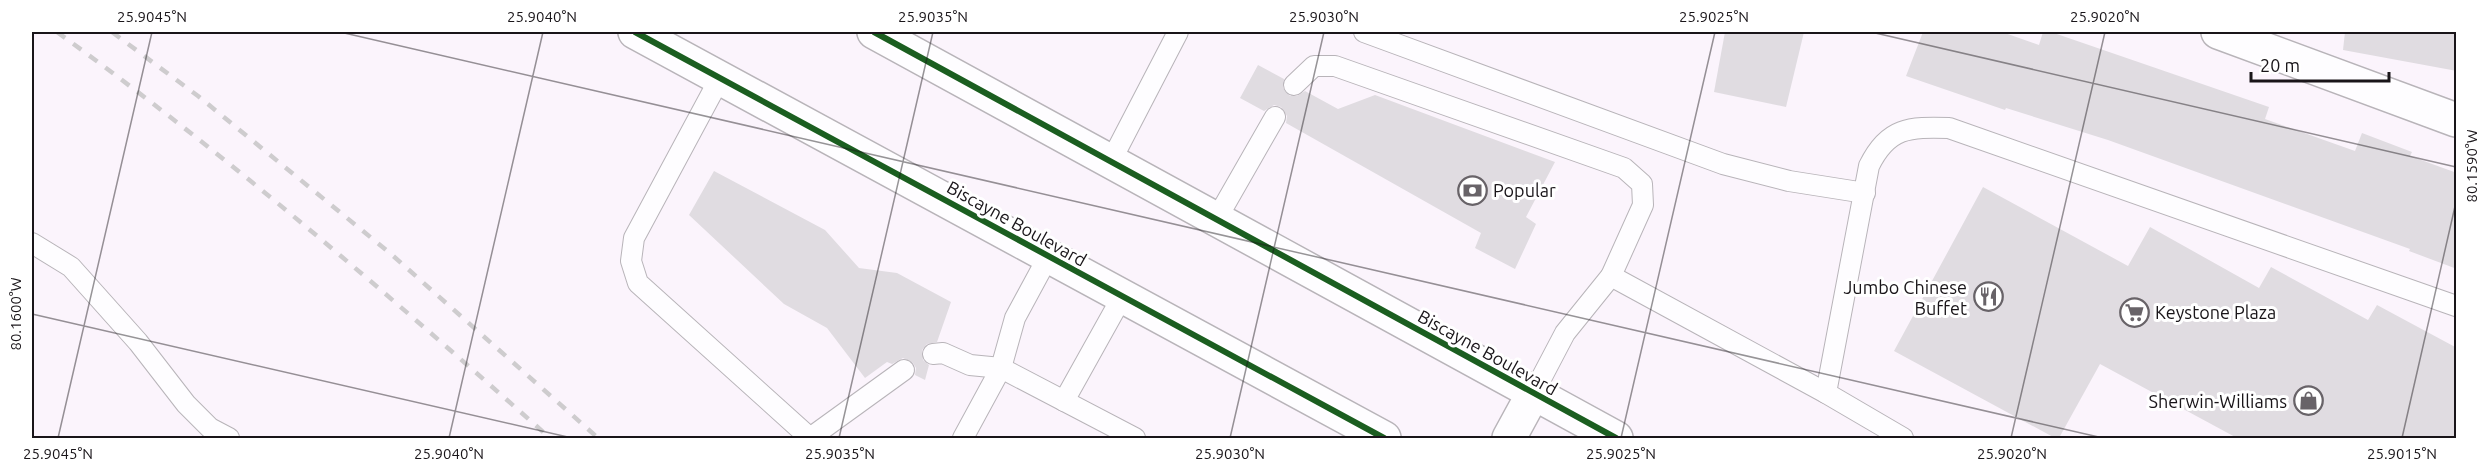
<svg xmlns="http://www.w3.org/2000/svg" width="2488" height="470" font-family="Ubuntu,sans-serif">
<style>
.building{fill:#e0dce1}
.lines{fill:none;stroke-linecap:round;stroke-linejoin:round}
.service-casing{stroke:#b8b4b9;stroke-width:22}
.minor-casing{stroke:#b8b4b9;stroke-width:36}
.primary-casing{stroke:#b8b4b9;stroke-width:36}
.service{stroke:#fefdff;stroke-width:20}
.minor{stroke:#fefdff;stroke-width:33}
.primary{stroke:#fefdff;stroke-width:33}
.rail{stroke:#ceccce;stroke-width:4.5;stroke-dasharray:10 10;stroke-linecap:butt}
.cycleway-casing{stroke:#fff;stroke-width:10}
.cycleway{stroke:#1b5e20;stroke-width:6}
.ticks{fill:none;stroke:#191519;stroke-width:1.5;stroke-opacity:0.45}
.labels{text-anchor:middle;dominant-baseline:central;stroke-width:6;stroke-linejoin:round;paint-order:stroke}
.poi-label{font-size:18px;fill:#191519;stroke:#fff;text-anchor:start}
.street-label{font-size:18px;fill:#191519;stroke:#fff}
.neatline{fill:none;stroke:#191519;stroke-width:2}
.ticks-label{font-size:15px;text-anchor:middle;fill:#191519}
</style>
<rect width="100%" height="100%" fill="#fbf4fc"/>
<g class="building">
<path d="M 1725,32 L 1804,32 L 1786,107 L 1714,92 Z"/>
<path d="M 1923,32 L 2002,32 L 2039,45 L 2043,32 L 2051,32 L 2269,107 L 2265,119 L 2355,151 L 2362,133 L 2412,152 L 2410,156 L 2457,173 L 2457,269 L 2409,251 L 2410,249 L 2108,140 L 2006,108 L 2005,110 L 1906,76 Z"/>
<path d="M 2345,32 L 2457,32 L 2457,71 L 2343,50 Z"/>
<path d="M 1258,65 L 1284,79 L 1283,88 L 1290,96 L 1297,96 L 1305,91 L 1338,109 L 1375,95 L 1555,162 L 1526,217 L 1536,224 L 1515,269 L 1475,248 L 1481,233 L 1286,123 L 1287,116 L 1281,107 L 1274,105 L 1264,111 L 1240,98 Z"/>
<path d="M 714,171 L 825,230 L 859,268 L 897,273 L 951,302 L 937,342 L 927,344 L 922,350 L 923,360 L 929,365 L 925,380 L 915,375 L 916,368 L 913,363 L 903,358 L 892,364 L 887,362 L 865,378 L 827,328 L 784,304 L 689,215 Z"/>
<path d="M 1983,187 L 2128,266 L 2150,227 L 2259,288 L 2271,267 L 2368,320 L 2377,305 L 2457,348 L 2457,438 L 2237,438 L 2100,364 L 2059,438 L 2055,438 L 1894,351 Z"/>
</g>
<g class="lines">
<defs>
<g id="service">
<path d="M 1364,32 L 1723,164 L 1789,181 L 1865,193"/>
<path d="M 720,78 L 634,238 L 631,261 L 638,283 L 810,438"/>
<path d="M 1294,85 L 1314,66 L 1335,66 L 1624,168 L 1642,184 L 1643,205 L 1611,276"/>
<path d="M 1111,161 L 1178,32"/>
<path d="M 1216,220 L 1275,117"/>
<path d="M 32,243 L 71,267 L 138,342 L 186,404 L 210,428 L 229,438"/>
<path d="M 933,354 L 943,353 L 970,365 L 1001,368 L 1135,438"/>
<path d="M 1533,394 L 1565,333 L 1611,276 L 1826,393"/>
<path d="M 1064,401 L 1122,297"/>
<path d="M 810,438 L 904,370"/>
<path d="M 963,438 L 1001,368 L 1015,318 L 1048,257"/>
<path d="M 1903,438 L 1826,393 L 1869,166 C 1888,127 1909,127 1949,128 L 2456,306"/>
</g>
<path id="minor" d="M 2218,32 L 2456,120"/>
<g id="primary">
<path d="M 635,32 L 1384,438"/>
<path d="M 874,32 L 1616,438"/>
<path d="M 1509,438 L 1533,394"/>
</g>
</defs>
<use href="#service" class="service-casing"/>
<use href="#minor" class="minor-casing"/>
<use href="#primary" class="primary-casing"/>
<use href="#service" class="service"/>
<use href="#minor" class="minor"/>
<use href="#primary" class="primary"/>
<g class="rail">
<path d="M 57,32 C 230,157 391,297 550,438"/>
<path d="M 112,32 L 198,96 L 391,254 L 598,438"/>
</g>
<defs>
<g id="cycleway">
<path d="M 635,32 L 1384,438"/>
<path d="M 874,32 L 1616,438"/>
</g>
</defs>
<use href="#cycleway" class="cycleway-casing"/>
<use href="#cycleway" class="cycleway"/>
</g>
<path class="ticks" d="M 340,32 L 2103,438M 1871,32 L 2456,167M 32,314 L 572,438M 58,438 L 152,32M 449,438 L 543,32M 839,438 L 933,32M 1230,438 L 1324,32M 1621,438 L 1715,32M 2011,438 L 2105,32M 2402,438 L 2456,202"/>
<defs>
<symbol id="bank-ring" viewBox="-11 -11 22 22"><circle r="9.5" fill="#fff" stroke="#686368" stroke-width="1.5"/><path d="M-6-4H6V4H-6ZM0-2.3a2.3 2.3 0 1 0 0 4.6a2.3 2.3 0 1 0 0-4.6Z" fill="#686368"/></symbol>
<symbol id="restaurant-ring" viewBox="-11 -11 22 22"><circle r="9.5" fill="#fff" stroke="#686368" stroke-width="1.5"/><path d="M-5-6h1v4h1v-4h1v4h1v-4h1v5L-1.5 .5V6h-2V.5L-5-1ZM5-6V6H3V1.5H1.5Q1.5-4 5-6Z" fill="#686368"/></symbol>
<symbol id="supermarket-ring" viewBox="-11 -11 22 22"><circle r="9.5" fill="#fff" stroke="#686368" stroke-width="1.5"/><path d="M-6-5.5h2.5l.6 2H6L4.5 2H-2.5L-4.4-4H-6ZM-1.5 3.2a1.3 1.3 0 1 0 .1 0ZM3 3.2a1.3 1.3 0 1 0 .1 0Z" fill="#686368"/></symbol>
<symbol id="shop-ring" viewBox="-11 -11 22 22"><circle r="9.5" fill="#fff" stroke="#686368" stroke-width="1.5"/><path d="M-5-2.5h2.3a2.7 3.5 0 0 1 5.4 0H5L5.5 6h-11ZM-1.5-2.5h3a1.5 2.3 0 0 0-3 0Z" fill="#686368"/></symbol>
</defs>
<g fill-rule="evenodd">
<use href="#bank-ring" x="1456" y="174" width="33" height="33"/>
<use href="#restaurant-ring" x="1972" y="280" width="33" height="33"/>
<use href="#supermarket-ring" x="2118" y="296" width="33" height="33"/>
<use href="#shop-ring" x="2292" y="384" width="33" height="33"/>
</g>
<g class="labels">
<g class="poi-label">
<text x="1493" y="190">Popular</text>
<text x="1967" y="287" text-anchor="end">Jumbo Chinese<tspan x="1967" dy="21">Buffet</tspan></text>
<text x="2155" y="312">Keystone Plaza</text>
<text x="2287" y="401" text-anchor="end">Sherwin-Williams</text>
</g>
<g class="street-label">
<text transform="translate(1017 223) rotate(29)">Biscayne Boulevard</text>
<text transform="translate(1488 352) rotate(29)">Biscayne Boulevard</text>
</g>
</g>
<rect width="2488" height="470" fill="none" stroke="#ffffff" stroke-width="66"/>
<path d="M2251 72v9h138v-9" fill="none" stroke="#191519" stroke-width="3"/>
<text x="2260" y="72" font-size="18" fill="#191519" stroke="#ffffff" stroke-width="4.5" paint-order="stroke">20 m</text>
<rect x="33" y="33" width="2422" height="404" class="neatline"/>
<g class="ticks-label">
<text x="152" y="22">25.9045°N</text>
<text x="542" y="22">25.9040°N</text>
<text x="933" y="22">25.9035°N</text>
<text x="1324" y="22">25.9030°N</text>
<text x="1714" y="22">25.9025°N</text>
<text x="2105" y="22">25.9020°N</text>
<text transform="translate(2472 166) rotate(-90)" y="5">80.1590°W</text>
<text transform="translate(16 314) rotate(-90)" y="5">80.1600°W</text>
<text x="58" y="459">25.9045°N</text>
<text x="449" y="459">25.9040°N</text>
<text x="840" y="459">25.9035°N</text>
<text x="1230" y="459">25.9030°N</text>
<text x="1621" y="459">25.9025°N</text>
<text x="2012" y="459">25.9020°N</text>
<text x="2402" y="459">25.9015°N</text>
</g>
</svg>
